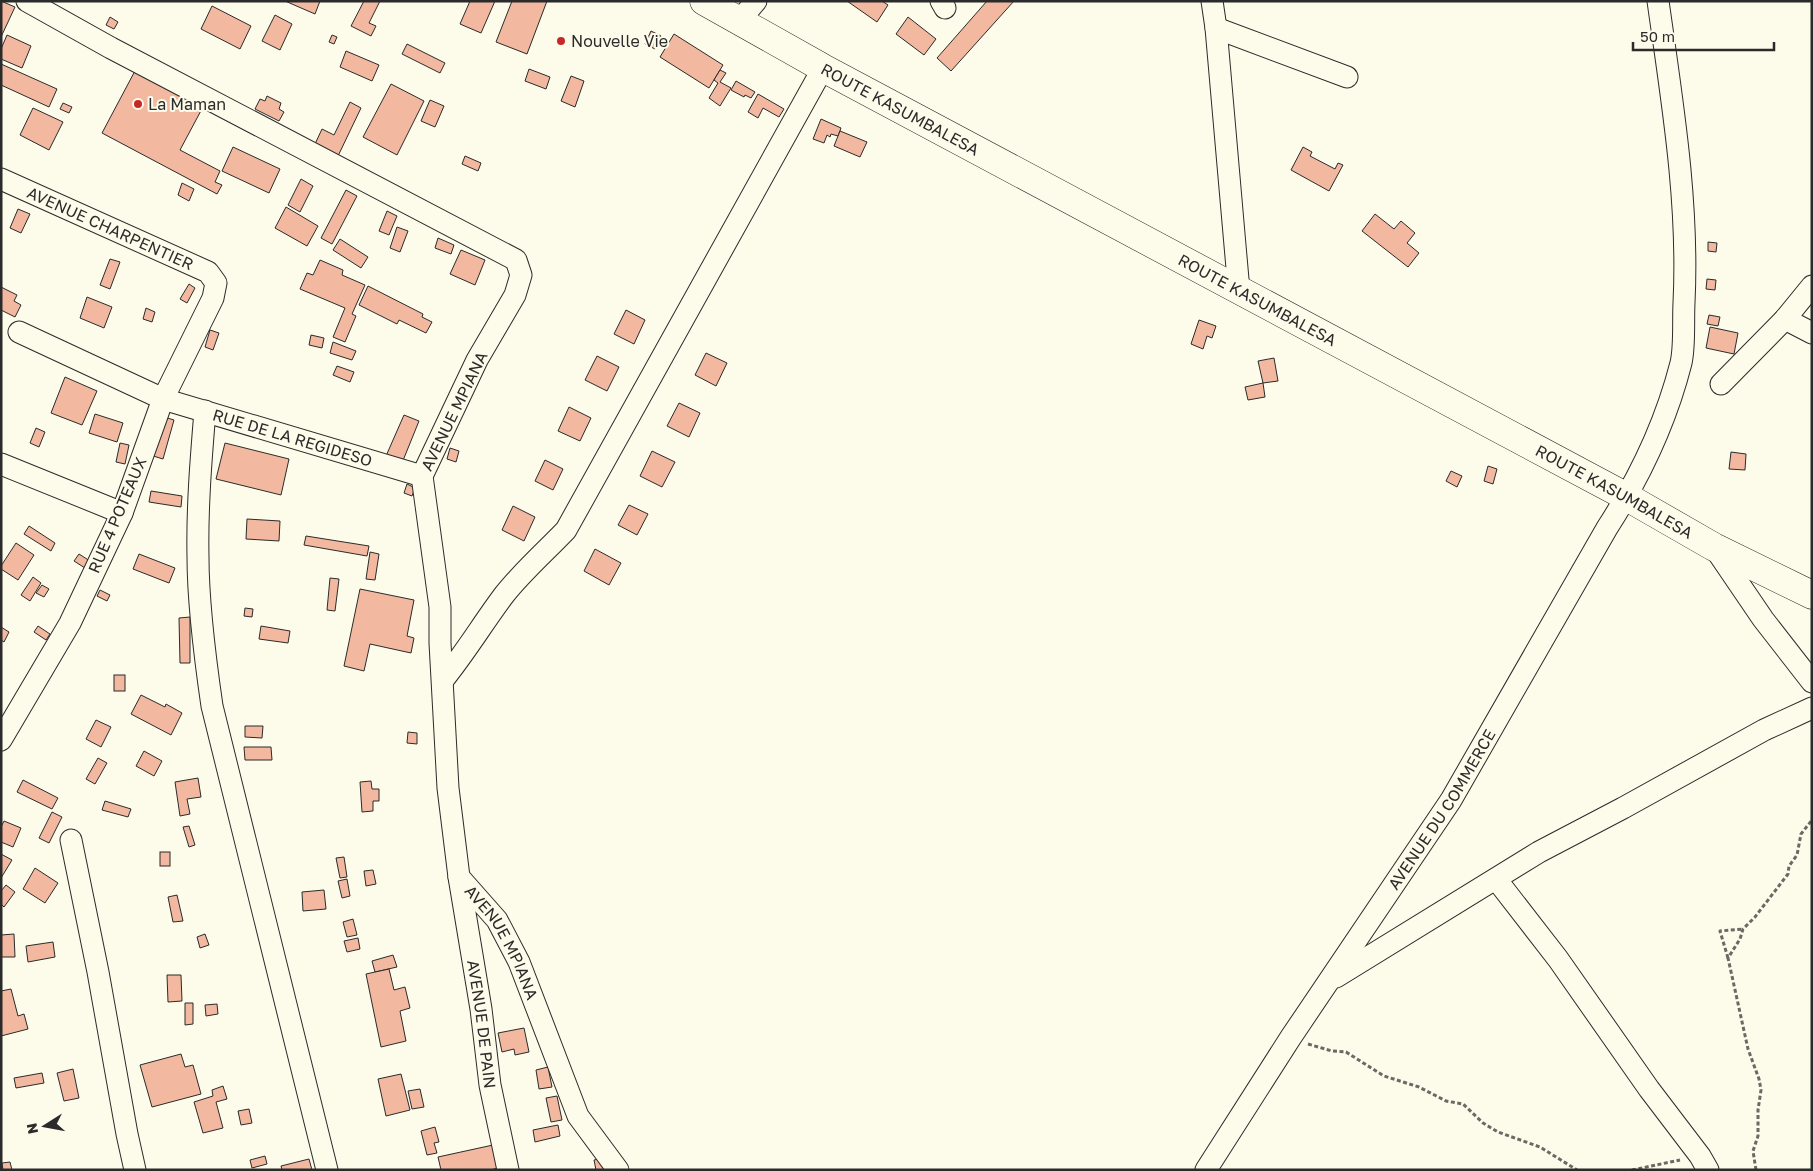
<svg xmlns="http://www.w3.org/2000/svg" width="1813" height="1171" font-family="'Golos Text',sans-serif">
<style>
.building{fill:#f2b8a0;stroke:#2b2b2b}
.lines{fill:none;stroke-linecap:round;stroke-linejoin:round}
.minor-casing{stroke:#2b2b2b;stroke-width:23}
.highway-casing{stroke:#2b2b2b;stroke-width:29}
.path{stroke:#6a6964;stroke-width:3;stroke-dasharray:4 2.5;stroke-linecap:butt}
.minor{stroke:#fdfbea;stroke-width:21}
.highway{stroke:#fdfbea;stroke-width:28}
.poi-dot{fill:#c62828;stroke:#fdfbea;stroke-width:2}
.labels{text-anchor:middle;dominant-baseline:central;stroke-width:4;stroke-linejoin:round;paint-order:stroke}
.poi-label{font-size:16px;fill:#2b2b2b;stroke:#fdfbea;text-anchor:start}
.street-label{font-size:16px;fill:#2b2b2b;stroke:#fdfbea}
</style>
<rect width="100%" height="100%" fill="#fdfbea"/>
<g class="building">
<path d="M 1,1 L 15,7 L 1,37 Z"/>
<path d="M 285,1 L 320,1 L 315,14 Z"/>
<path d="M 364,1 L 380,1 L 369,23 L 376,26 L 371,36 L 351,26 Z"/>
<path d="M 470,1 L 495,1 L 481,33 L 460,24 Z"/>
<path d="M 512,1 L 547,1 L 527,54 L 496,42 Z"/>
<path d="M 847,1 L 882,1 L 888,5 L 877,22 Z"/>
<path d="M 987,1 L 1014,1 L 951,71 L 937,58 Z"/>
<path d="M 212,6 L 251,26 L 240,49 L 201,29 Z"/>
<path d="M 275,15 L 292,24 L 280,50 L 262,41 Z"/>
<path d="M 110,17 L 118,22 L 114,29 L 106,25 Z"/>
<path d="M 908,17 L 936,39 L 924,55 L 896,34 Z"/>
<path d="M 651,31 L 661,36 L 655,49 L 645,44 Z"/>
<path d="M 674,34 L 723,65 L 709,88 L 660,57 Z"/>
<path d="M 7,35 L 31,46 L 22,68 L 1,59 L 1,49 Z"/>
<path d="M 332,35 L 337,37 L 334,44 L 329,42 Z"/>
<path d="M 407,44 L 445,63 L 440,73 L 402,54 Z"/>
<path d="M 346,51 L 379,65 L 372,81 L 340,67 Z"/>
<path d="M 1,64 L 57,89 L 49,107 L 1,85 Z"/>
<path d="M 136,69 L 204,105 L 180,150 L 220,171 L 215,182 L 222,185 L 217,194 L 102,133 Z"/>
<path d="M 529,69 L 550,77 L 546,89 L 525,81 Z"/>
<path d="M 720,70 L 726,73 L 720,82 L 731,88 L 720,106 L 709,98 L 718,83 L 714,80 Z"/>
<path d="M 571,76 L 584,81 L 575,107 L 561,101 Z"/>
<path d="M 736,81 L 755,92 L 751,98 L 745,95 L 744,97 L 731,90 Z"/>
<path d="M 391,84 L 424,101 L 397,155 L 363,137 Z"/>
<path d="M 758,94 L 784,109 L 779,117 L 763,108 L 758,118 L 748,112 Z"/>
<path d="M 267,96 L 281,103 L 279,109 L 284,112 L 279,121 L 255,109 L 260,99 L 265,101 Z"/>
<path d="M 430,100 L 444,106 L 435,127 L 421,121 Z"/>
<path d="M 350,102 L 361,108 L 338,156 L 315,144 L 322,129 L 334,135 Z"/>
<path d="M 63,103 L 72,107 L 69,113 L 60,109 Z"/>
<path d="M 33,108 L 63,122 L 49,150 L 20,135 Z"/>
<path d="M 821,119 L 841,128 L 838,136 L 831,134 L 830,137 L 827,135 L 824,143 L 813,139 Z"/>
<path d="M 840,131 L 867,142 L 860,157 L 834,146 Z"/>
<path d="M 233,147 L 280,169 L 269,193 L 222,171 Z"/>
<path d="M 1303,147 L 1312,152 L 1310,156 L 1335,169 L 1338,163 L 1343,165 L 1329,191 L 1291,170 Z"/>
<path d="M 465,156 L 481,163 L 478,171 L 462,164 Z"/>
<path d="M 301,179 L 313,186 L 300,212 L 288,205 Z"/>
<path d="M 182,183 L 194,189 L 189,201 L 178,195 Z"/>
<path d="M 346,190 L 357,196 L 332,244 L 321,238 Z"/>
<path d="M 286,207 L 318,226 L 307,246 L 275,228 Z"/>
<path d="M 18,209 L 30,214 L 21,233 L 10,228 Z"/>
<path d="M 387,211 L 397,216 L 389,235 L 379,231 Z"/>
<path d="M 1375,214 L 1394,229 L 1401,221 L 1415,233 L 1407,243 L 1419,253 L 1408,267 L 1362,231 Z"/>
<path d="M 397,227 L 408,231 L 400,252 L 390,248 Z"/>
<path d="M 438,238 L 454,245 L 451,254 L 435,248 Z"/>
<path d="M 340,239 L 368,257 L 361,268 L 333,250 Z"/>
<path d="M 1708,242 L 1717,243 L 1716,252 L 1708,251 Z"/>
<path d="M 461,250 L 485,260 L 475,285 L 450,274 Z"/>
<path d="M 110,259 L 120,262 L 110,289 L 100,285 Z"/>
<path d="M 320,260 L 343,270 L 342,275 L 365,285 L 352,314 L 356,316 L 345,342 L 333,337 L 345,308 L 300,289 L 307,273 L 313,275 Z"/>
<path d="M 1707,279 L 1716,280 L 1715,290 L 1706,289 Z"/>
<path d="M 189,284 L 195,288 L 187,303 L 180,299 Z"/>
<path d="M 368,286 L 423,314 L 422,317 L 432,322 L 426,333 L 399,320 L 397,324 L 359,305 Z"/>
<path d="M 1,287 L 17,295 L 14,301 L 21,305 L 15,317 L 1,310 Z"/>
<path d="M 87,297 L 112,307 L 104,328 L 80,318 Z"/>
<path d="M 146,308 L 155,312 L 152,322 L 143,319 Z"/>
<path d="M 626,310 L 645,320 L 634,344 L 614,334 Z"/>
<path d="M 1709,315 L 1720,317 L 1718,326 L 1707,324 Z"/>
<path d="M 1199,320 L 1216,326 L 1212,338 L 1207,336 L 1203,349 L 1191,344 Z"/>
<path d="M 1710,327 L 1738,333 L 1734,354 L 1706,348 Z"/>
<path d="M 210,330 L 219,333 L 213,350 L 205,347 Z"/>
<path d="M 311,335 L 324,338 L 322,348 L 309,345 Z"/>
<path d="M 333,342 L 356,351 L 352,360 L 330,353 Z"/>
<path d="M 706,353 L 727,363 L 716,386 L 695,375 Z"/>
<path d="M 597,356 L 619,367 L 607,391 L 585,380 Z"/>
<path d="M 1274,358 L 1278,381 L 1263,383 L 1258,361 Z"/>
<path d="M 337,366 L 354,372 L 350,382 L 333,375 Z"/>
<path d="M 65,377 L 97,391 L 82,425 L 51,413 Z"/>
<path d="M 1263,383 L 1265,397 L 1248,400 L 1245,387 Z"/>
<path d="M 679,403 L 700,413 L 689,437 L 667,426 Z"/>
<path d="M 569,407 L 591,418 L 580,441 L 558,431 Z"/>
<path d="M 95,414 L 123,423 L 117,442 L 89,433 Z"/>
<path d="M 404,415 L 419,421 L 402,463 L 386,456 Z"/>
<path d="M 161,416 L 174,420 L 163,459 L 150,455 Z"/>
<path d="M 36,428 L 45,432 L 39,447 L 30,443 Z"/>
<path d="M 120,443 L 129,445 L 125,464 L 116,462 Z"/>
<path d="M 225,443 L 289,459 L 281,495 L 216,479 Z"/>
<path d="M 450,448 L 459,451 L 456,462 L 447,459 Z"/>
<path d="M 652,451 L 675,462 L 662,487 L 640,476 Z"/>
<path d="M 1731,452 L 1746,454 L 1745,470 L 1729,469 Z"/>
<path d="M 545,460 L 563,469 L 553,490 L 535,481 Z"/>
<path d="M 1488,466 L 1497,469 L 1493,484 L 1484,481 Z"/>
<path d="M 1451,471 L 1462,476 L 1457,487 L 1446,481 Z"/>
<path d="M 407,484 L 415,488 L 412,496 L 404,493 Z"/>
<path d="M 151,491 L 182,496 L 181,507 L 149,502 Z"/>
<path d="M 629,505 L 648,514 L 637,535 L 618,525 Z"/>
<path d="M 513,506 L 535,517 L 524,541 L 502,530 Z"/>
<path d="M 247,519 L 280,521 L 279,541 L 246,539 Z"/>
<path d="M 29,526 L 55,543 L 51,551 L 24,534 Z"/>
<path d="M 306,536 L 369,546 L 367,556 L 304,545 Z"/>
<path d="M 16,543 L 34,555 L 18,580 L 1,569 L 1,566 Z"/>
<path d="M 595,549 L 621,563 L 609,585 L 584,571 Z"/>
<path d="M 370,552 L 379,554 L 375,580 L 366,579 Z"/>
<path d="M 79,554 L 90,561 L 85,568 L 74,561 Z"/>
<path d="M 139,554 L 175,568 L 169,583 L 133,569 Z"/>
<path d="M 33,577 L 41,583 L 30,601 L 21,595 Z"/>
<path d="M 330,578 L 339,579 L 335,611 L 327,610 Z"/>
<path d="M 42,585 L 49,589 L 44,597 L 36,593 Z"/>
<path d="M 360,589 L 414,600 L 407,636 L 414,638 L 411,653 L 370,644 L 364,671 L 344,666 Z"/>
<path d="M 100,590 L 110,595 L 107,601 L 97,596 Z"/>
<path d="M 245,608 L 253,609 L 252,617 L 244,616 Z"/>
<path d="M 190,617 L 190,663 L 180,663 L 179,618 Z"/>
<path d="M 38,626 L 50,634 L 46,640 L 34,632 Z"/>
<path d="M 261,626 L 290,631 L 288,643 L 259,639 Z"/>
<path d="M 1,627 L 9,632 L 4,642 L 1,640 Z"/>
<rect x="114" y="675" width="11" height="16"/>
<path d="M 141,695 L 165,707 L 166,704 L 182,713 L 171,735 L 131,714 Z"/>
<path d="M 96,720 L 111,727 L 101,747 L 86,739 Z"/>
<path d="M 245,726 L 263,726 L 262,738 L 245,737 Z"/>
<path d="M 408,732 L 417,733 L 417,744 L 407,743 Z"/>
<path d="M 244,747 L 271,747 L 272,760 L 245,760 Z"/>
<path d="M 144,751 L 162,761 L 154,776 L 136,766 Z"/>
<path d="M 98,758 L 107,763 L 95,784 L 86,779 Z"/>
<path d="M 198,778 L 201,797 L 187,799 L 190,814 L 180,816 L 175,782 Z"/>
<path d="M 23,780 L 58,798 L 52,809 L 17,792 Z"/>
<path d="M 371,781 L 372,789 L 379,789 L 379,801 L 373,801 L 373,811 L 362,812 L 360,782 Z"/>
<path d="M 105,801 L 131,809 L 128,817 L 102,810 Z"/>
<path d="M 52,812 L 62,817 L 49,843 L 39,838 Z"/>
<path d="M 4,821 L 21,828 L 13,847 L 1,842 L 1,827 Z"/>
<path d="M 189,826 L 195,845 L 189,847 L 183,827 Z"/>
<rect x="160" y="852" width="10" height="14"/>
<path d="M 1,854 L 12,860 L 1,878 Z"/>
<path d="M 344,857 L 347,877 L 340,878 L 336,858 Z"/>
<path d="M 35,868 L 58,883 L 45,903 L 23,889 Z"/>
<path d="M 373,870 L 376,884 L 366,886 L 364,871 Z"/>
<path d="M 347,879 L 350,896 L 342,898 L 338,881 Z"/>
<path d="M 6,885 L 15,892 L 4,907 L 1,904 L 1,891 Z"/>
<path d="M 324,890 L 326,909 L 303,911 L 302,892 Z"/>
<path d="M 177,895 L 183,921 L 173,922 L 168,897 Z"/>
<path d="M 353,919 L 357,935 L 347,937 L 343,922 Z"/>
<path d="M 14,934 L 15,957 L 1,957 L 1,935 Z"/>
<path d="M 205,934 L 209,945 L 200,948 L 197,937 Z"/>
<path d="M 358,938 L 360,949 L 347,952 L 344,941 Z"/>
<path d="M 53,942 L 55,957 L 28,962 L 26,946 Z"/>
<path d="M 393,955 L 397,967 L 375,972 L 372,961 Z"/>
<path d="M 389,969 L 394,990 L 405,987 L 410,1008 L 400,1011 L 406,1041 L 381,1047 L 366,974 Z"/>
<path d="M 167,975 L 181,975 L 182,1001 L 168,1002 Z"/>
<path d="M 11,989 L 18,1016 L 24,1014 L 28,1029 L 1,1036 L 1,991 Z"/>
<path d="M 185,1003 L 193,1003 L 193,1024 L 185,1025 Z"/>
<path d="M 217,1004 L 218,1014 L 206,1016 L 205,1005 Z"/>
<path d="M 524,1028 L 529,1052 L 515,1055 L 514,1049 L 502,1052 L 498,1033 Z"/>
<path d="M 181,1054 L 185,1067 L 193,1065 L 201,1094 L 152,1107 L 140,1065 Z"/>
<path d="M 548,1067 L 552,1087 L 539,1089 L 536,1070 Z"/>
<path d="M 73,1069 L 79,1098 L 64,1101 L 57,1073 Z"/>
<path d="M 42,1073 L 44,1083 L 16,1088 L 14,1078 Z"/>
<path d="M 401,1074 L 410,1110 L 386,1116 L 378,1079 Z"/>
<path d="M 223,1086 L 227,1099 L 216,1102 L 223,1128 L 203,1133 L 194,1102 L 213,1096 L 212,1090 Z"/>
<path d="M 420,1089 L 424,1107 L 412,1109 L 408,1091 Z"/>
<path d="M 557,1096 L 562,1120 L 551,1122 L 546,1098 Z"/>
<path d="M 249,1109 L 252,1123 L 241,1125 L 238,1111 Z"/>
<path d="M 558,1125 L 560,1136 L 535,1142 L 533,1130 Z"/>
<path d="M 435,1127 L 439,1142 L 434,1143 L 437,1153 L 427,1155 L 421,1131 Z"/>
<path d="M 493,1145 L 498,1168 L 490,1170 L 441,1170 L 438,1157 Z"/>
<path d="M 265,1156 L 267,1164 L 252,1168 L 250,1160 Z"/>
<path d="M 604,1158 L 606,1170 L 596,1170 L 594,1160 Z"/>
<path d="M 309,1159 L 312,1170 L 282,1170 L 281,1166 Z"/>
<path d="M 10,1162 L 12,1170 L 3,1170 L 2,1163 Z"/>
</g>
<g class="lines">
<defs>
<g id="minor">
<path id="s1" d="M 27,1 L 111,48 L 516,260 L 521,275 L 515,295 L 477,360 L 422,476 L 440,607 L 440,643 L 448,788 L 459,877 L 497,920 L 519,962 L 578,1116 L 618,1170"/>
<path d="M 941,1 L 945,8"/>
<path d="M 1212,1 L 1216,28 L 1239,291"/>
<path d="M 740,20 L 756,1"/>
<path d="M 1216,28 L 1347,77"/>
<path id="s2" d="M 1,179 L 208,272 L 216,283 L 213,298 L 163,399 L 122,513 L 70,623 L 1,740"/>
<path d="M 1785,319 L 1812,333"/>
<path id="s3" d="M 19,332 L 163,399 L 422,476"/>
<path d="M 1721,384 L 1785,319 L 1812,286"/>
<path d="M 205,411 C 201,459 197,508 198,557 C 198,605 205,658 212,706 L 327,1170"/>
<path d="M 1,464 L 122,513"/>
<path d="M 1714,547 L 1763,619 L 1812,682"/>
<path d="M 443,680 C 465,653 483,623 504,595 C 522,572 546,551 566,530 L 823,68"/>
<path d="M 71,840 L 98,972 L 127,1134 L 135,1170"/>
<path id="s4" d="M 459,877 L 481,1009 L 490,1085 L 508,1170"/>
<path d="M 1496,879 L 1558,959 L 1649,1089 L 1700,1156 L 1708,1170"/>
<path d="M 1336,977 L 1539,852 L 1623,808 L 1764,730 L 1812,708"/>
<path id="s5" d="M 1206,1170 L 1291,1037 L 1451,800 L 1607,528 C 1640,477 1666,422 1681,363 C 1685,346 1683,321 1684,303 C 1689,201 1672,101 1658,1"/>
</g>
<g id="highway">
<path id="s6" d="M 704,1 L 823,68 L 1627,497 L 1714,547 L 1812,595"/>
</g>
</defs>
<use href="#minor" class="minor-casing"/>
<use href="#highway" class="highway-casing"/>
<g class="path">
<path d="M 1728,958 L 1720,931 L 1743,929"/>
<path d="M 1308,1044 L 1332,1051 L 1346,1052 L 1384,1076 L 1419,1087 L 1446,1101 L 1463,1104 L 1483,1123 L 1498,1132 L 1540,1147 L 1577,1170"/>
<path d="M 1632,1170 L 1680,1160"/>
<path d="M 1756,1170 L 1753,1151 L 1758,1136 L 1758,1110 L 1761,1090 L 1759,1079 L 1748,1049 L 1728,958 L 1740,939 L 1743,929 L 1755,917 L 1788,874 L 1789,866 L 1797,855 L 1801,834 L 1812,820"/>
</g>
<use href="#minor" class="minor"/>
<use href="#highway" class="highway"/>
</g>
<g class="poi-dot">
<circle cx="561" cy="41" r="5"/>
<circle cx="138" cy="104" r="5"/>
</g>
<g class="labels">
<g class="poi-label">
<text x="571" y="41">Nouvelle Vie</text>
<text x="148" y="104">La Maman</text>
</g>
<g class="street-label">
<text stroke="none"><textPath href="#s6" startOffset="224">ROUTE KASUMBALESA</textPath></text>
<text stroke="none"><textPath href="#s2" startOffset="120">AVENUE CHARPENTIER</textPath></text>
<text stroke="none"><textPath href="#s6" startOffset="629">ROUTE KASUMBALESA</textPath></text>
<text transform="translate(454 411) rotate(-64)">AVENUE MPIANA</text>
<text stroke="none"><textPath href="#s3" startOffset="294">RUE DE LA REGIDESO</textPath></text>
<text stroke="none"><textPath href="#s6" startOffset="1034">ROUTE KASUMBALESA</textPath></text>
<text transform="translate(117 515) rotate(-67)">RUE 4 POTEAUX</text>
<text stroke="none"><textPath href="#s5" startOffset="431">AVENUE DU COMMERCE</textPath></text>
<text stroke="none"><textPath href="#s1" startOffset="1276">AVENUE MPIANA</textPath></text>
<text stroke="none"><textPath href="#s4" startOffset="149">AVENUE DE PAIN</textPath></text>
</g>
</g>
<rect width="1813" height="1171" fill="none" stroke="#2b2b2b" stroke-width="5"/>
<g transform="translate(45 1126) rotate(259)" stroke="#fdfbea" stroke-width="4" paint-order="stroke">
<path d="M0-4L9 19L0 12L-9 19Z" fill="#2b2b2b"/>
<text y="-8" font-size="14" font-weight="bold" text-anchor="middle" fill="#2b2b2b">N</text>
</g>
<path d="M1633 42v8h141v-8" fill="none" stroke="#2b2b2b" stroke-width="2.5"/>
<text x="1640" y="42" font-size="15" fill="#2b2b2b" stroke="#fdfbea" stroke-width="4" paint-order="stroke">50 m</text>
</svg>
